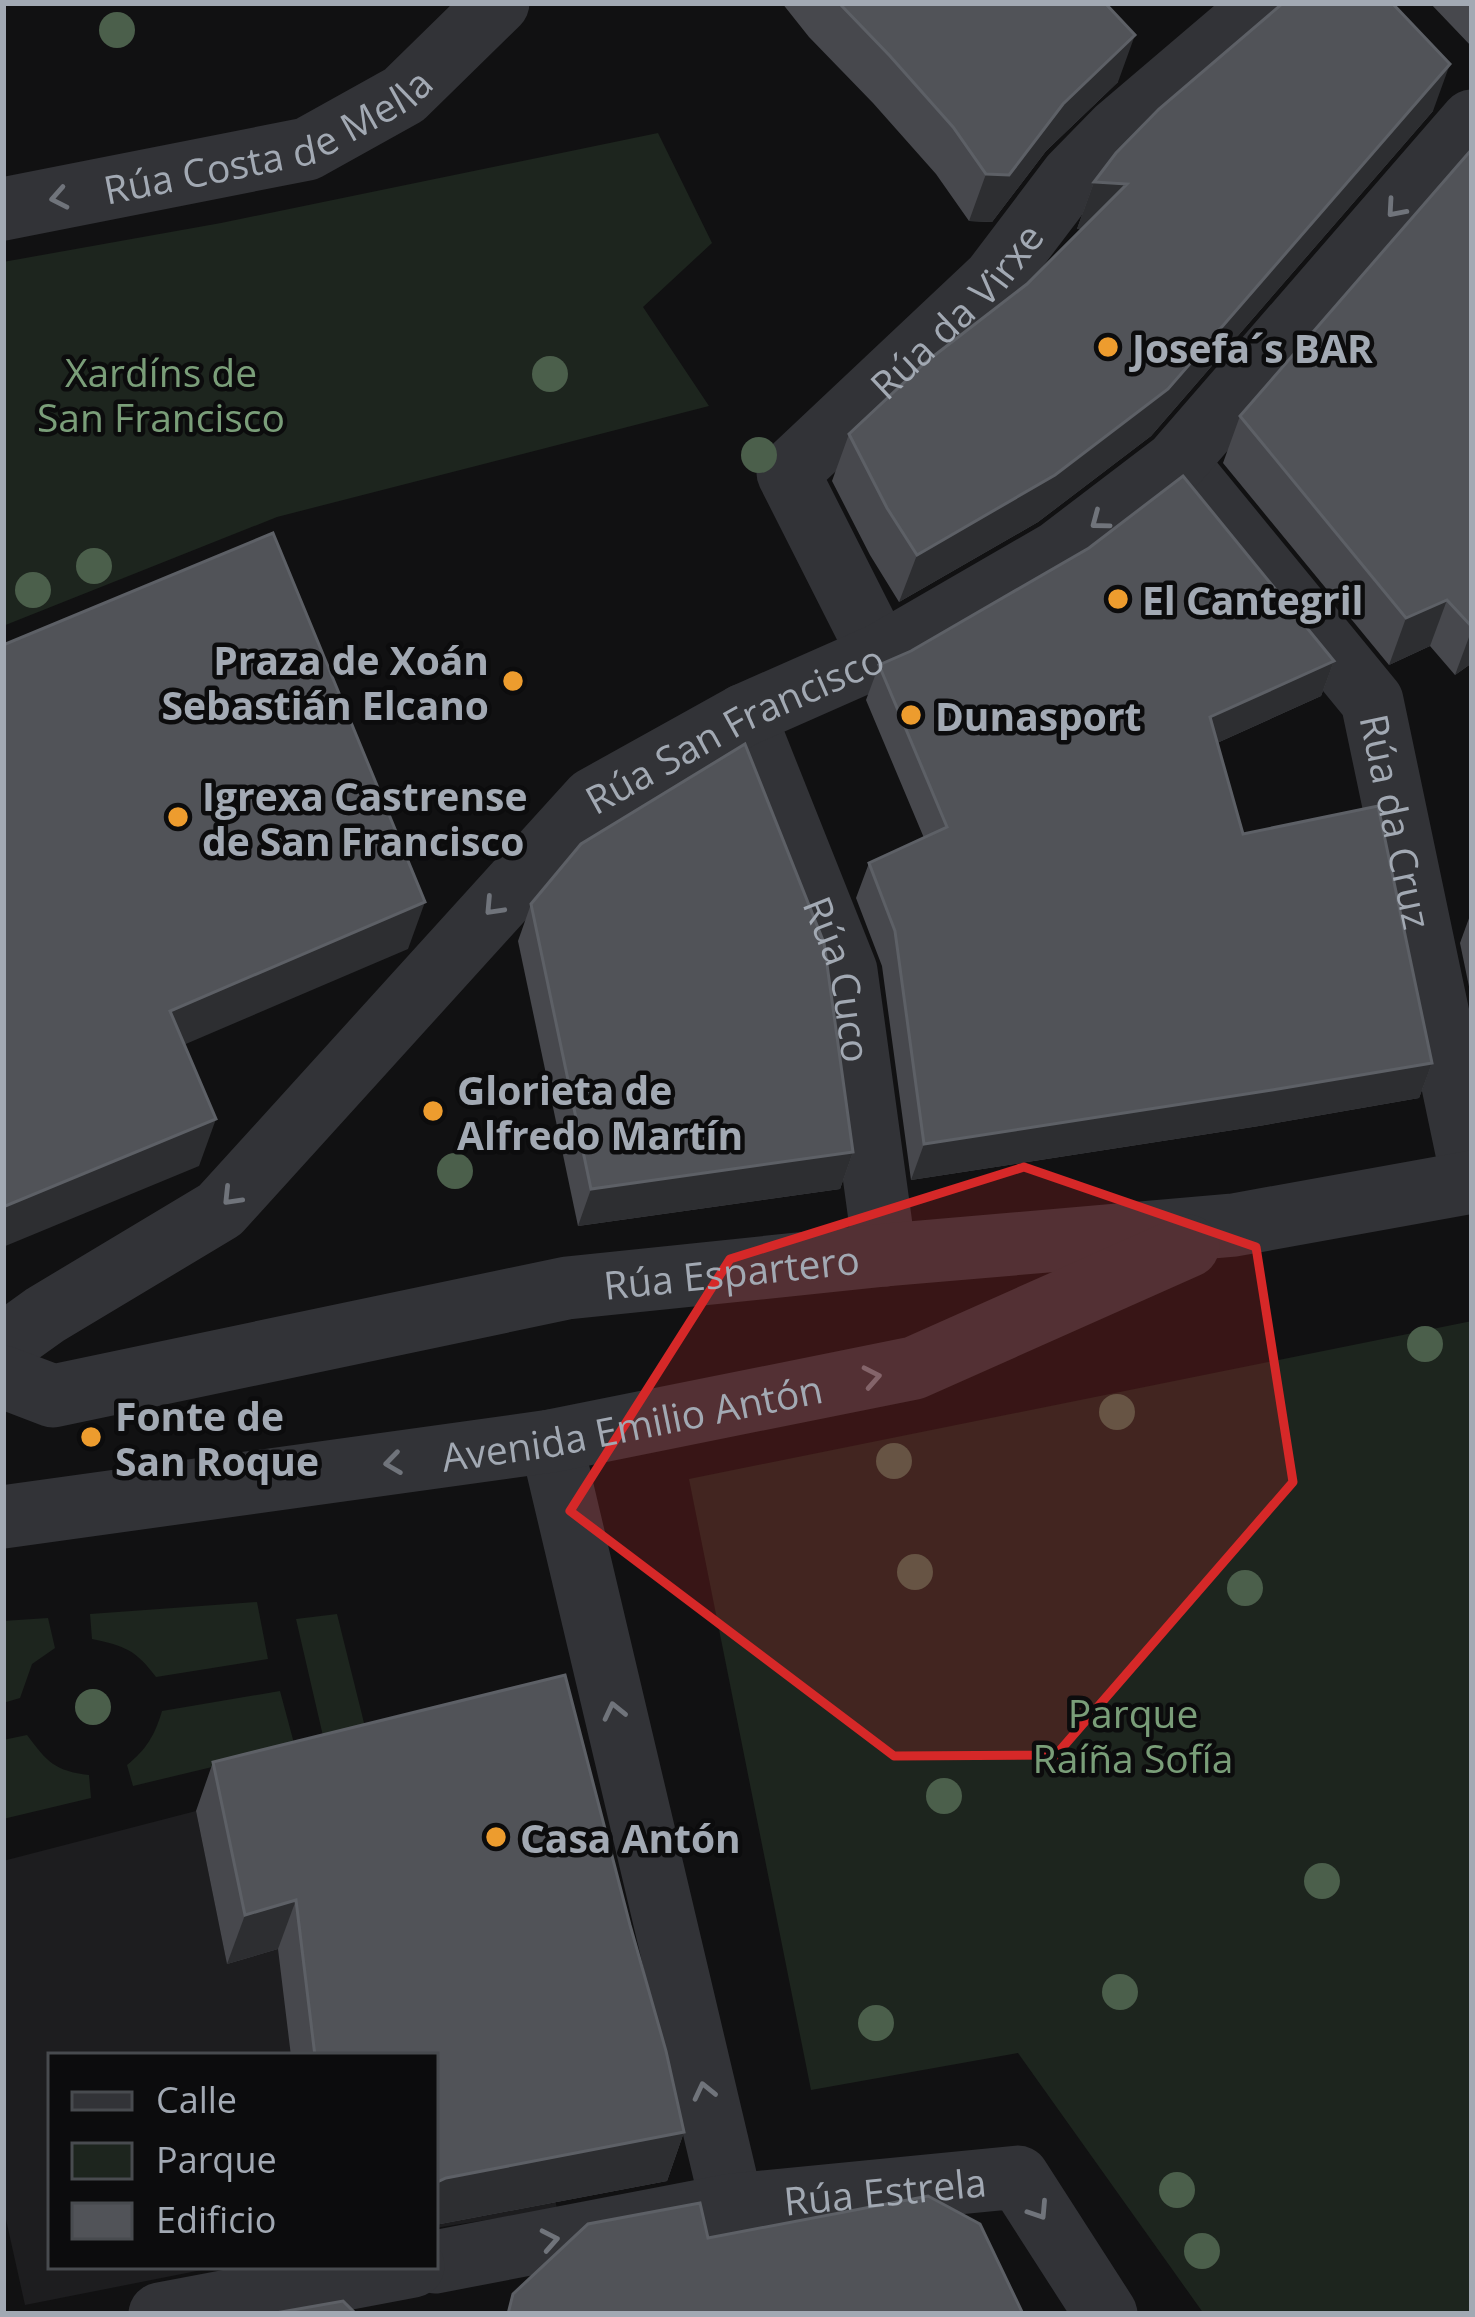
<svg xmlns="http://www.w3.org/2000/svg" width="1475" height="2317" font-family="'Open Sans',sans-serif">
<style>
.built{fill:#1d1d1f}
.green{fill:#1d251e}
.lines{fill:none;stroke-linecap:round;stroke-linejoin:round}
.street{stroke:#323337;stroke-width:63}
.tree{fill:#4b5f4b}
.wall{fill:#47484d}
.shaded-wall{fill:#2d2e31}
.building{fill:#515358;stroke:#5d6066;stroke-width:3}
.oneway{stroke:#70747b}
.marked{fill:#d62828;fill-opacity:0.2;stroke:#d62828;stroke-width:9;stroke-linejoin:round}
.poi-dot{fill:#ed9c2e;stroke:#0c0c0d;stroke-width:4.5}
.labels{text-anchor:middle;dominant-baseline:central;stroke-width:9;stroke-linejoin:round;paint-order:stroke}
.street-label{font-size:39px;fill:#a2a9b3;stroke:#0c0c0d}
.poi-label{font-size:39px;font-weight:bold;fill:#a2a9b3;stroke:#0c0c0d;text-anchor:start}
.park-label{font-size:39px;fill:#7a9e79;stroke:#0c0c0d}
</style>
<rect width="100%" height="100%" fill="#111112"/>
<path class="built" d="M 196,1811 L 227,1963 L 278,1949 L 539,2122 L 557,2209 L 435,2228 L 435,2056 L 51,2056 L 51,2266 L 222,2266 L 25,2305 L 3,2206 L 3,1861 Z"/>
<g class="green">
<path d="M 658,133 L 712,243 L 643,307 L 709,406 L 277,517 L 3,626 L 3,262 L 221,223 Z"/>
<path d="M 1472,1321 L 1472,2314 L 1204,2314 L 1018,2053 L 811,2090 L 689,1479 Z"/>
<path d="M 257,1602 L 268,1659 L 156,1677 C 136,1650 125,1646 92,1639 L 90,1614 Z"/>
<path d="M 337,1614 L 366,1731 L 323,1736 L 296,1619 Z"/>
<path d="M 48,1618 L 55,1648 L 32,1664 L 20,1698 L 3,1703 L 3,1621 Z"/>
<path d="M 280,1691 L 295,1747 L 133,1786 L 127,1765 C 146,1750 155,1735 162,1711 Z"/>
<path d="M 27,1735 C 47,1762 55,1771 89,1775 L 91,1798 L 3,1819 L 3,1740 Z"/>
</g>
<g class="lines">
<g class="street">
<path id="s1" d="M 3,209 L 307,149 L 404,95 L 498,3"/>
<path id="s2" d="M 1176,462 L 1372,701 L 1472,1176"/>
<path id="s3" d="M 880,655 L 788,473 L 994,279 L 1072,176 L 1117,130 L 1266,3"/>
<path id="s4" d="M 744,715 L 846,971 L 885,1255"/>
<path id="s5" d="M 3,1345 L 45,1315 L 220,1210 L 593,799 L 744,715 L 880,655 L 1058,552 L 1176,462 L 1472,121"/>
<path id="s6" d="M 3,1377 L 53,1396 L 567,1288 L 885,1255 L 1234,1225 L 1472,1182"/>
<path d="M 551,1441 L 732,2205"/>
<path id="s7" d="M 3,1517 L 551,1441 L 914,1368 L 1188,1246"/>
<path id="s8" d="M 435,2262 L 732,2205 L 1018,2177 L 1106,2314"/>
<path d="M 160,2314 L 413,2266"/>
</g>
</g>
<g class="tree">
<circle cx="117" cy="30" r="18"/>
<circle cx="550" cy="374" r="18"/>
<circle cx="759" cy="455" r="18"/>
<circle cx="94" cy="566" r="18"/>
<circle cx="33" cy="590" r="18"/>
<circle cx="455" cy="1171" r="18"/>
<circle cx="1425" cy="1344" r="18"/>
<circle cx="1117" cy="1412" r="18"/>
<circle cx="894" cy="1461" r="18"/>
<circle cx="915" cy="1572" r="18"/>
<circle cx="1245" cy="1588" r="18"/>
<circle cx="93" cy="1707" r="18"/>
<circle cx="944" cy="1796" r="18"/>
<circle cx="1322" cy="1881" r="18"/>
<circle cx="1120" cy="1992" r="18"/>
<circle cx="876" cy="2023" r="18"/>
<circle cx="1177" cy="2190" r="18"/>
<circle cx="1202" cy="2251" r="18"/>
</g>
<g class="wall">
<path d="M 782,3 L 1105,3 L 1118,82 L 1046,151 L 992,222 L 969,221 L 936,174 L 873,103 L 809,37 Z"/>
<path d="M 1430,3 L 1472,3 L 1472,47 Z"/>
<path d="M 1433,111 L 1151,436 L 1038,522 L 899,602 L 870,555 L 832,481 L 849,434 L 1027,284 L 1082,229 L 1077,229 L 1094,182 Z"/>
<path d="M 1472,149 L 1472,663 L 1455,675 L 1430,646 L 1389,665 L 1223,463 L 1240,416 Z"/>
<path d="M 911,651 L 1334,661 L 1321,696 L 1217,743 L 1243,834 L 1432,1063 L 1419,1098 L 1259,1126 L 911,1180 L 882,966 L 856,898 L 869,863 L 924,838 L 866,700 L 879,665 Z"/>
<path d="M 531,904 L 853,1152 L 840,1189 L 578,1226 L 518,941 Z"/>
<path d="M 1472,910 L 1472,1001 L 1460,943 Z"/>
<path d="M 213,1762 L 684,2132 L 667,2181 L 435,2225 L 435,2056 L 291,2056 L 278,1949 L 227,1964 L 196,1811 Z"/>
</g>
<g class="shaded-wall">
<path d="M 1135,35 L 1118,82 L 1046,151 L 992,222 L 969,221 L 986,174 L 1063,104 Z"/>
<path d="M 1450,64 L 1433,111 L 1151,436 L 1038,522 L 899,602 L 917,555 Z"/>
<path d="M 1094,182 L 1127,184 L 1110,231 L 1077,229 Z"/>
<path d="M 1447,600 L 1430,646 L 1389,665 L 1406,618 Z"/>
<path d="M 1472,629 L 1472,663 L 1455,675 Z"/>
<path d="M 1334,661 L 1321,696 L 1197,752 L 1210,717 Z"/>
<path d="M 425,902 L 408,949 L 153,1058 L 170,1011 Z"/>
<path d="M 1432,1063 L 1419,1098 L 1259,1126 L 911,1180 L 924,1144 Z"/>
<path d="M 216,1119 L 199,1166 L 3,1247 L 3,1207 Z"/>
<path d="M 853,1152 L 840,1189 L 578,1226 L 591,1189 Z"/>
<path d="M 296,1900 L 278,1949 L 227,1964 L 245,1915 Z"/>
<path d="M 684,2132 L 667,2181 L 435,2225 L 435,2183 L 446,2178 Z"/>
</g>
<g class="building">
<path d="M 839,3 L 1105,3 L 1135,35 L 1063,104 L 1009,175 L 986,174 L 953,127 L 890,56 Z"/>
<path d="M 1283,3 L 1392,3 L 1450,64 L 1168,389 L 1055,475 L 917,555 L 887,508 L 849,434 L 926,362 L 1027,284 L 1127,184 L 1094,182 L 1116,153 L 1159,109 Z"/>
<path d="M 1472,149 L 1472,627 L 1447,600 L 1406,618 L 1240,416 Z"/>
<path d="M 1183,476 L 1334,661 L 1210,717 L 1243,834 L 1378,806 L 1432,1063 L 1272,1090 L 924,1144 L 895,931 L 869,863 L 947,827 L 879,665 L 911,651 L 1089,548 Z"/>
<path d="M 273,533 L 425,902 L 170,1011 L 216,1119 L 3,1207 L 3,645 Z"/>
<path d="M 745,744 L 824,943 L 853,1152 L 591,1189 L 531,904 L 581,844 Z"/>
<path d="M 565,1675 L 630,1925 L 666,2051 L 684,2132 L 446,2178 L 435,2183 L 435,2056 L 315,2056 L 296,1900 L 245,1915 L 213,1762 Z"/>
<path d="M 928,2196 L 980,2224 L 1023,2314 L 508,2314 L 513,2294 L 588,2224 L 700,2203 L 708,2238 Z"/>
<path d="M 343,2301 L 356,2314 L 270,2314 Z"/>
</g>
<defs><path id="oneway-chevron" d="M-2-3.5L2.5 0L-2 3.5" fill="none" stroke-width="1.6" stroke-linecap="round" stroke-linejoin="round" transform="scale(3)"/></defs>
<g class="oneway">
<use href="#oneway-chevron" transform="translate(59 198) rotate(169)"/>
<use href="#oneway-chevron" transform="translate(1395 209) rotate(131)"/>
<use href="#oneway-chevron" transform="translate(1099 521) rotate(143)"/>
<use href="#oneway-chevron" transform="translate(493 907) rotate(133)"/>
<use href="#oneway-chevron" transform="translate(231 1197) rotate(134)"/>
<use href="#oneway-chevron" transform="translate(872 1377) rotate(-11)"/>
<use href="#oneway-chevron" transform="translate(393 1463) rotate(172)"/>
<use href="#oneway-chevron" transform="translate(614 1711) rotate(-103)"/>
<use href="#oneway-chevron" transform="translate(704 2091) rotate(-103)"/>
<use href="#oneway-chevron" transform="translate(1039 2211) rotate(57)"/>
<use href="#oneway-chevron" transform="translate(550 2240) rotate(-11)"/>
</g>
<path class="marked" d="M 1024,1167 L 1256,1247 L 1293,1482 L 1056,1755 L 894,1756 L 570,1511 L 730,1259 Z"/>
<g class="poi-dot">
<circle cx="1108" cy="347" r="12"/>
<circle cx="1118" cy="599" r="12"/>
<circle cx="513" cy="681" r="12"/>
<circle cx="911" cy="715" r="12"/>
<circle cx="178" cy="817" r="12"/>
<circle cx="433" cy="1111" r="12"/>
<circle cx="91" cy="1437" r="12"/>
<circle cx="496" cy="1837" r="12"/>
</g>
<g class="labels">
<g class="street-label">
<text stroke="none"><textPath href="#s1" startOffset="276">Rúa Costa de Mella</textPath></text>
<text stroke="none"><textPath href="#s3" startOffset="438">Rúa da Virxe</textPath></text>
<text stroke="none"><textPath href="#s5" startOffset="969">Rúa San Francisco</textPath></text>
<text stroke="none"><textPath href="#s2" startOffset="432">Rúa da Cruz</textPath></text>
<text stroke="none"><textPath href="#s4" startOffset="282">Rúa Cuco</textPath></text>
<text stroke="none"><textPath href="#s6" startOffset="744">Rúa Espartero</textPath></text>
<text stroke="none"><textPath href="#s7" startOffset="636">Avenida Emilio Antón</textPath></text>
<text stroke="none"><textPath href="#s8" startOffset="456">Rúa Estrela</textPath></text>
</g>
<g class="poi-label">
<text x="1132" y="347">Josefa´s BAR</text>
<text x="1142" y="599">El Cantegril</text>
<text x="489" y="659" text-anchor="end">Praza de Xoán<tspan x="489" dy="45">Sebastián Elcano</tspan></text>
<text x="935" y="715">Dunasport</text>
<text x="202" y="795">Igrexa Castrense<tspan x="202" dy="45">de San Francisco</tspan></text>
<text x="457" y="1089">Glorieta de<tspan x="457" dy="45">Alfredo Martín</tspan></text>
<text x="115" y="1415">Fonte de<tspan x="115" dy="45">San Roque</tspan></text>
<text x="520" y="1837">Casa Antón</text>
</g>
<g class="park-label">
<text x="161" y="371">Xardíns de<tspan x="161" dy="45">San Francisco</tspan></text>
<text x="1133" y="1712">Parque<tspan x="1133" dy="45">Raíña Sofía</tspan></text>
</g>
</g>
<rect width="1475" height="2317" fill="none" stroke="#a2a9b3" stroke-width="12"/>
<rect x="48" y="2053" width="390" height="216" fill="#0c0c0d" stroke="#484b4f" stroke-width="3"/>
<rect x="72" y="2092" width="60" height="18" fill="#323337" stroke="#484b4f" stroke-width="3"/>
<text x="156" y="2113" font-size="36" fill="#a2a9b3">Calle</text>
<rect x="72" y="2143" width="60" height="36" fill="#1d251e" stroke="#484b4f" stroke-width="3"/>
<text x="156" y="2173" font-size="36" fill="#a2a9b3">Parque</text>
<rect x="72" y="2203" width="60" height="36" fill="#515358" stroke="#484b4f" stroke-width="3"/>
<text x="156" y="2233" font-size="36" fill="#a2a9b3">Edificio</text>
</svg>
